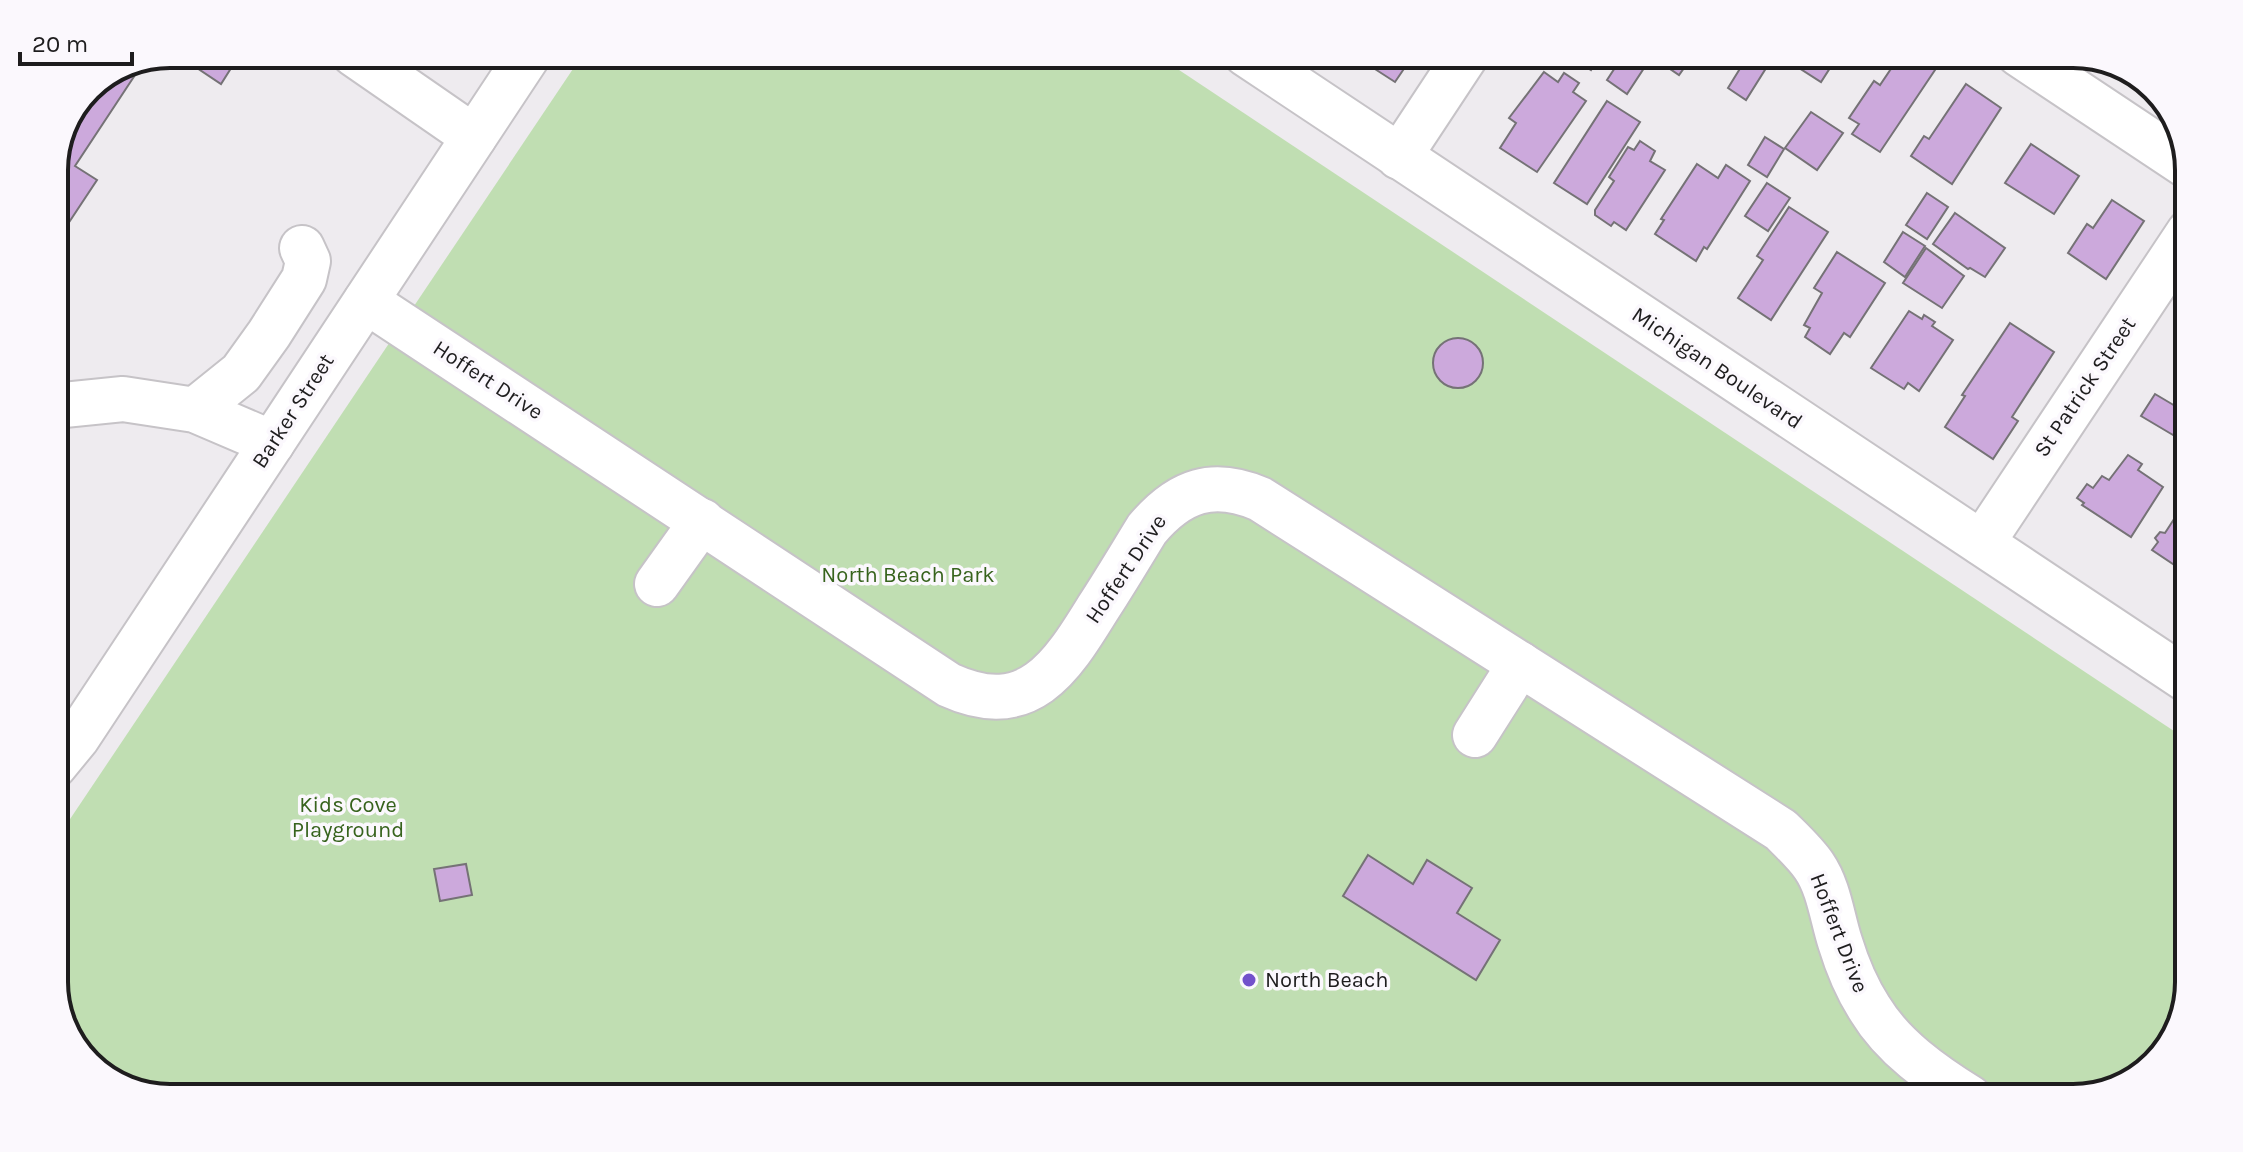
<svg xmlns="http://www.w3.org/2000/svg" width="2243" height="1152" font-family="Karla,sans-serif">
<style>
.green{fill:#c0deb2}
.building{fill:#cca9dc;stroke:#757276;stroke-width:2}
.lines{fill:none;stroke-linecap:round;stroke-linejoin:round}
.minor-casing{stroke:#c6c3c7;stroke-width:48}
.minor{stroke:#fff;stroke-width:44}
.poi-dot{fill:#7351cb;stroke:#fbf8fd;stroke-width:3}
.labels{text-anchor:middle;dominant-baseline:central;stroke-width:7;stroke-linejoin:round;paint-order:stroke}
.street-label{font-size:22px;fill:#1e1d1e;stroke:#fbf8fd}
.park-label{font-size:22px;fill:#37631d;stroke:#fbf8fd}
.poi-label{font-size:22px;fill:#1e1d1e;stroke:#fbf8fd;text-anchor:start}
.rim{fill:none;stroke:#1e1d1e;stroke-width:4}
</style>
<rect width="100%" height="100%" fill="#eeebef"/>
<path class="green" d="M 583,54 L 1155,54 L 2189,741 L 2189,982 L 2177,1033 L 2137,1079 L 2074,1098 L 170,1098 L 119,1086 L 74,1047 L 54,990 L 54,843 Z"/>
<g class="building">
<path d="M 176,54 L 240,54 L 221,84 Z"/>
<path d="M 1365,54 L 1414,54 L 1395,82 L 1361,60 Z"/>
<path d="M 1566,54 L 1601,54 L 1591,70 Z"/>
<path d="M 1624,54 L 1636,54 L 1648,62 L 1627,94 L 1607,80 Z"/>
<path d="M 1648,54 L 1694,54 L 1679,75 Z"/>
<path d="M 1749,54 L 1768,65 L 1746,100 L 1728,88 Z"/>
<path d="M 1789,54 L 1839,54 L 1821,82 L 1785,59 Z"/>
<path d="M 1901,54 L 1918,54 L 1937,67 L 1880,152 L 1852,134 L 1859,124 L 1849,118 L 1874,81 L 1880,85 Z"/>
<path d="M 141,66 L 75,166 L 97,180 L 54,245 L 54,162 L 88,88 Z"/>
<path d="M 1544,72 L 1558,82 L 1564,73 L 1579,83 L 1573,92 L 1586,101 L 1537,172 L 1500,148 L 1516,123 L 1509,118 Z"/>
<path d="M 1966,84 L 2001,108 L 1952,184 L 1911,156 L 1924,136 L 1929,139 Z"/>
<path d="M 1607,101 L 1640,122 L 1587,204 L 1554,183 Z"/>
<path d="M 1811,112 L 1843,133 L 1817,170 L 1785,148 Z"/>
<path d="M 1765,137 L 1784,149 L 1767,177 L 1748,165 Z"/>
<path d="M 1640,141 L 1655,151 L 1650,161 L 1665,170 L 1626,230 L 1614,222 L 1611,226 L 1595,215 L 1595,210 L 1614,181 L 1609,177 L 1628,147 L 1634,150 Z"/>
<path d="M 2031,144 L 2079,176 L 2054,214 L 2005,183 Z"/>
<path d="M 1697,164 L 1718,178 L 1726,165 L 1750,181 L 1707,249 L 1704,247 L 1696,261 L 1655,234 L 1664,220 L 1661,219 Z"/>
<path d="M 1767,183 L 1790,198 L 1768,231 L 1745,216 Z"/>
<path d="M 1927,193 L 1948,207 L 1927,239 L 1906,225 Z"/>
<path d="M 2112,200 L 2144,221 L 2106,279 L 2068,253 L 2087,224 L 2093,228 Z"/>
<path d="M 1789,207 L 1828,232 L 1771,320 L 1738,298 L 1763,260 L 1757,256 Z"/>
<path d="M 1955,213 L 2005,248 L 1985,277 L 1970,268 L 1968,269 L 1933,244 Z"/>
<path d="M 1903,232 L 1925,246 L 1905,277 L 1884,262 Z"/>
<path d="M 1926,248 L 1964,276 L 1942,308 L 1903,283 Z"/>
<path d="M 1837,252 L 1885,283 L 1850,337 L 1844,333 L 1830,354 L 1805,337 L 1810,328 L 1804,325 L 1822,293 L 1814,288 Z"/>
<path d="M 1909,311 L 1922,319 L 1924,315 L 1935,322 L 1932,326 L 1953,340 L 1919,391 L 1908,383 L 1904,389 L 1871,368 Z"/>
<path d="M 2010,323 L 2054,352 L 2012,417 L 2018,421 L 1993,459 L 1945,427 L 1965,396 L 1962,395 Z"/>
<circle cx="1458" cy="363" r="25"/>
<path d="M 2155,394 L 2187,413 L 2173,435 L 2141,416 Z"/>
<path d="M 2128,455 L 2142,464 L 2138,470 L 2163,487 L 2131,537 L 2082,505 L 2084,503 L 2077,498 L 2087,484 L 2093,488 L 2102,476 L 2109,480 Z"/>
<path d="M 2189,496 L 2189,566 L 2185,572 L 2152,550 L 2158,542 L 2155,538 L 2160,532 L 2165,533 Z"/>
<path d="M 1368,855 L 1413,884 L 1427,860 L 1472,888 L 1457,913 L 1500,940 L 1476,980 L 1343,896 Z"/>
<path d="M 466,864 L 472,895 L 440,901 L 434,869 Z"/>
</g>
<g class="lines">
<defs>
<g id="minor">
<path d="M 354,54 L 474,137"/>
<path d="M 1246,54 L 2189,681"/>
<path d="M 2019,54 L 2189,167"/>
<path d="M 1399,157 L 1467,54"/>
<path d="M 366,301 L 949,685 C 1028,721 1061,668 1098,608 C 1115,582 1131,555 1147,529 C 1180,490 1213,479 1260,499 L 1781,830 C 1792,841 1805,853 1814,866 C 1829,888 1832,917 1840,942 C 1847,965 1857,989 1870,1009 C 1893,1047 1933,1075 1970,1098"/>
<path d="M 54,406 L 123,399 L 195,410 L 272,443"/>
<path d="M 195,410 L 241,373 L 269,334 L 304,279 L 308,261 L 302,248"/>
<path d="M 1982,543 L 2189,232"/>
<path d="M 657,584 L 702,521"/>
<path d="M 1475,735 L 1520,664"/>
<path d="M 54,766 L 77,738 L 529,54"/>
</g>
</defs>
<use href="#minor" class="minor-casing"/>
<use href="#minor" class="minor"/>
</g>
<circle class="poi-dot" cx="1249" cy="980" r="8"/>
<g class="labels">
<g class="street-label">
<text transform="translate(1717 368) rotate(34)">Michigan Boulevard</text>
<text transform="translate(488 380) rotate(33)">Hoffert Drive</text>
<text transform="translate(2085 387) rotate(-56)">St Patrick Street</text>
<text transform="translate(293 411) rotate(-57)">Barker Street</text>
<text transform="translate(1126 569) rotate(-56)">Hoffert Drive</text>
<text transform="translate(1839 933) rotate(69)">Hoffert Drive</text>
</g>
<g class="park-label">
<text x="908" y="575">North Beach Park</text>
<text x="348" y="805">Kids Cove<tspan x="348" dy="25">Playground</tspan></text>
</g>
<g class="poi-label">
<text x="1265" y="980">North Beach</text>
</g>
</g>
<path d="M0 0H2243V1152H0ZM170 68H2073A102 102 0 0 1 2175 170V982A102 102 0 0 1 2073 1084H170A102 102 0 0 1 68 982V170A102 102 0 0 1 170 68Z" fill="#fbf8fd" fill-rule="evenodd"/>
<path class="rim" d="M170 68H2073A102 102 0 0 1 2175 170V982A102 102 0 0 1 2073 1084H170A102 102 0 0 1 68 982V170A102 102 0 0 1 170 68Z"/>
<path d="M20 52v12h112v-12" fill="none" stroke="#1e1d1e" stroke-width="4"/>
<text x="32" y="52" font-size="24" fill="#1e1d1e" stroke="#fbf8fd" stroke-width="6" paint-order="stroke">20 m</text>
</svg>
